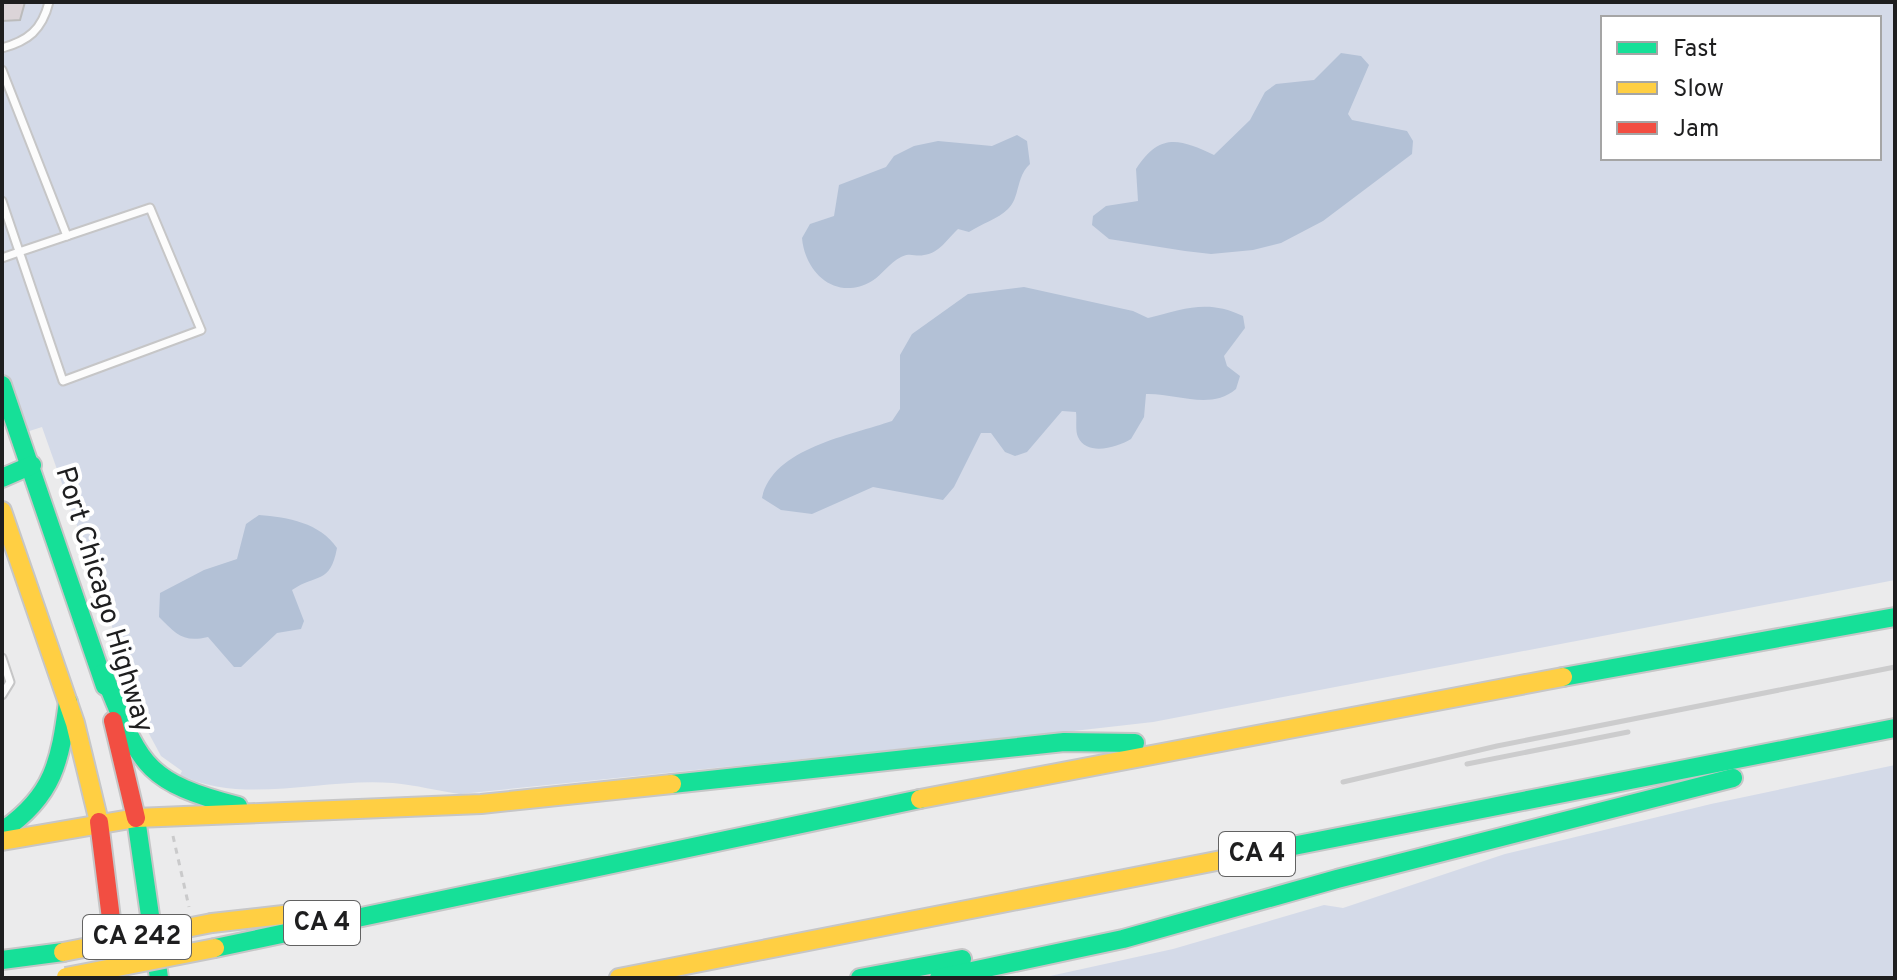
<svg xmlns="http://www.w3.org/2000/svg" width="1897" height="980" font-family="Overpass,sans-serif">
<style>
.green{fill:#d4dae8;fill-rule:evenodd}
.water{fill:#b3c1d6}
.building{fill:#dbd4d8;stroke:#bbb;stroke-width:2}
.lines{fill:none;stroke-linecap:round;stroke-linejoin:round}
.lane-casing{stroke:#c6c6c7;stroke-width:11}
.fast-casing{stroke:#c6c6c7;stroke-width:22}
.slow-casing{stroke:#c6c6c7;stroke-width:22}
.jam-casing{stroke:#c6c6c7;stroke-width:22}
.path{stroke:#cacacb;stroke-width:3;stroke-dasharray:6 6;stroke-linecap:butt}
.lane{stroke:#fcfcfc;stroke-width:7}
.fast{stroke:#16e098;stroke-width:18}
.slow{stroke:#ffcf43;stroke-width:18}
.jam{stroke:#f24e42;stroke-width:18}
.rail{stroke:#cccccd;stroke-width:5}
.slow-bridge-casing{stroke:#c6c6c7;stroke-width:22;stroke-linecap:butt}
.slow-bridge{stroke:#ffcf43;stroke-width:18}
.labels{text-anchor:middle;dominant-baseline:central;stroke-width:8;stroke-linejoin:round;paint-order:stroke}
.shield{fill:#fff;stroke:#626262;stroke-width:2}
.shield-label{font-size:26px;font-weight:bold;fill:#1e1e1f}
.street-label{font-size:28px;fill:#1e1e1f;stroke:#fff}
</style>
<rect width="100%" height="100%" fill="#ebebec"/>
<g class="green">
<path d="M 2,2 L 1895,2 L 1895,580 L 1153,722 L 1056,733 L 460,794 C 438,791 416,785 393,783 C 324,777 245,806 180,775 L 182,771 L 161,756 L 133,704 L 110,619 L 42,427 L 20,434 L 2,385 ZM 1603,18 L 1879,18 L 1879,158 L 1603,158 Z"/>
<path d="M 1895,765 L 1895,978 L 1041,978 L 1173,949 L 1324,905 L 1343,908 L 1505,854 L 1711,804 Z"/>
</g>
<g class="water">
<path d="M 1341,53 L 1361,56 L 1369,65 L 1348,114 L 1352,120 L 1407,131 L 1413,141 L 1412,154 L 1323,221 L 1281,243 L 1253,250 L 1211,254 L 1185,251 L 1109,239 L 1092,225 L 1093,216 L 1106,206 L 1138,201 L 1136,169 C 1160,132 1180,139 1214,155 L 1250,120 L 1265,92 L 1276,84 L 1314,80 Z"/>
<path d="M 1017,135 L 1027,141 L 1030,164 C 1016,176 1020,198 1008,209 C 998,219 981,224 969,232 L 958,229 C 947,239 940,253 924,255 C 915,257 910,252 901,257 C 889,263 882,275 872,281 C 836,302 805,273 802,238 L 810,224 L 834,216 L 839,185 L 886,167 L 894,156 L 914,146 L 938,141 L 992,146 Z"/>
<path d="M 1024,287 L 1133,311 L 1148,318 C 1185,309 1207,299 1243,316 L 1245,328 L 1224,356 L 1227,366 L 1240,376 L 1236,389 C 1210,411 1177,393 1146,394 L 1144,417 L 1131,439 C 1118,447 1087,457 1078,437 C 1075,431 1077,419 1076,412 L 1062,411 L 1027,452 L 1015,456 L 1005,452 L 991,433 L 981,433 L 954,487 L 943,500 L 873,487 L 812,514 L 781,510 L 762,498 C 772,448 852,435 892,421 L 900,409 L 900,355 L 912,334 L 968,294 Z"/>
<path d="M 259,515 C 288,517 320,523 337,548 C 330,585 317,573 292,590 L 304,621 L 301,629 L 277,633 L 241,667 L 234,667 L 208,637 C 183,643 176,634 159,617 L 160,593 L 204,570 L 237,559 L 246,524 Z"/>
</g>
<path class="building" d="M 2,2 L 25,2 L 20,20 L 2,21 Z"/>
<g class="lines">
<defs>
<g id="lane">
<path d="M 2,48 C 28,41 42,30 49,2"/>
<path d="M 2,70 L 67,236"/>
<path d="M 2,201 C 22,261 43,321 63,381 L 201,330 L 150,208 L 19,252 L 2,258"/>
<path d="M 2,658 L 10,682 L 2,695"/>
</g>
<g id="fast">
<path d="M 2,385 L 105,686"/>
<path d="M 2,478 L 32,465"/>
<path d="M 103,673 C 140,762 140,781 238,806"/>
<path d="M 1563,677 L 1895,617"/>
<path d="M 672,784 L 1064,742 L 1135,743"/>
<path d="M 136,818 L 159,978"/>
<path d="M 2,831 C 54,796 60,761 68,702"/>
<path d="M 1247,855 L 1895,728"/>
<path d="M 215,948 L 920,799"/>
<path d="M 2,960 L 63,952"/>
<path d="M 860,978 L 962,959"/>
<path d="M 939,978 L 1123,939 L 1337,879 L 1733,778"/>
</g>
<g id="slow">
<path d="M 2,511 L 75,723 L 99,822"/>
<path d="M 920,799 L 1563,677"/>
<path d="M 2,841 L 136,818 L 481,804 L 672,784"/>
<path d="M 212,923 L 292,914"/>
<path d="M 619,978 L 1247,855"/>
</g>
<g id="jam">
<path d="M 113,721 L 136,818"/>
<path d="M 99,822 L 116,959"/>
</g>
</defs>
<use href="#lane" class="lane-casing"/>
<use href="#fast" class="fast-casing"/>
<use href="#slow" class="slow-casing"/>
<use href="#jam" class="jam-casing"/>
<path class="path" d="M 173,836 L 189,907"/>
<use href="#lane" class="lane"/>
<use href="#fast" class="fast"/>
<use href="#slow" class="slow"/>
<use href="#jam" class="jam"/>
<g class="rail">
<path d="M 1467,764 L 1628,732"/>
<path d="M 1343,782 L 1497,746 L 1895,667"/>
</g>
<defs>
<g id="slow-bridge">
<path d="M 63,952 L 212,923"/>
<path d="M 66,977 L 215,948"/>
</g>
</defs>
<use href="#slow-bridge" class="slow-bridge-casing"/>
<use href="#slow-bridge" class="slow-bridge"/>
</g>
<g class="labels">
<g class="shield">
<rect x="1219" y="832" width="76" height="44" rx="6"/>
<rect x="284" y="901" width="76" height="44" rx="6"/>
<rect x="83" y="915" width="108" height="44" rx="6"/>
</g>
<g class="shield-label">
<text x="1257" y="854">CA 4</text>
<text x="322" y="923">CA 4</text>
<text x="137" y="937">CA 242</text>
</g>
<g class="street-label">
<text transform="translate(103 600) rotate(73)">Port Chicago Highway</text>
</g>
</g>
<rect width="1897" height="980" fill="none" stroke="#1e1e1f" stroke-width="8"/>
<rect x="1601" y="16" width="280" height="144" fill="#ffffff" stroke="#a5a5a5" stroke-width="2"/>
<rect x="1617" y="42" width="40" height="12" fill="#16e098" stroke="#a5a5a5" stroke-width="2"/>
<text x="1673" y="56" font-size="24" fill="#1e1e1f">Fast</text>
<rect x="1617" y="82" width="40" height="12" fill="#ffcf43" stroke="#a5a5a5" stroke-width="2"/>
<text x="1673" y="96" font-size="24" fill="#1e1e1f">Slow</text>
<rect x="1617" y="122" width="40" height="12" fill="#f24e42" stroke="#a5a5a5" stroke-width="2"/>
<text x="1673" y="136" font-size="24" fill="#1e1e1f">Jam</text>
</svg>
